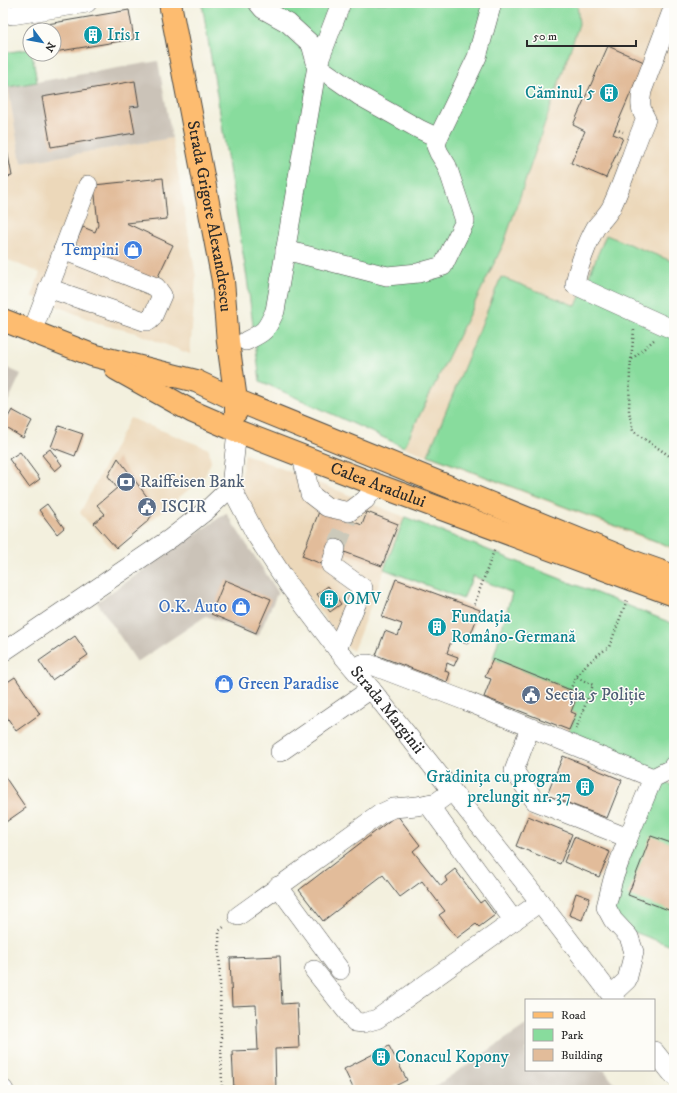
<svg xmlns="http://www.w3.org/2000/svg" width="677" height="1093" font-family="'IM FELL DW Pica',serif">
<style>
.built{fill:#ecd8ba}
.industrial{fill:#cbc3b8}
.green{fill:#88dc9d;stroke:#5a8464}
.building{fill:#e2bc9a}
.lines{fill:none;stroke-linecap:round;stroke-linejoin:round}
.minor-tunnel{stroke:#cbc9ba;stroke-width:19;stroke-dasharray:19 10;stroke-linecap:butt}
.minor-casing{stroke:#494946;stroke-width:20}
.major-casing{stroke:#494946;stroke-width:24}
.path{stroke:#494946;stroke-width:2.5;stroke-dasharray:1 3;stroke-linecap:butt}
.minor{stroke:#fff;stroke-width:19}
.major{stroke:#fdbc70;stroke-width:22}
.labels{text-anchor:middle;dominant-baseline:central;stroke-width:3;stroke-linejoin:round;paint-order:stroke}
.culture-label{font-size:17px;fill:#0d838f;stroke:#fdfcf7;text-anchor:start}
.street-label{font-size:17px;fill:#2b2b2b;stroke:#fdfcf7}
.shop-label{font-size:17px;fill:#366cbe;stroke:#fdfcf7;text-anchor:end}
.service-label{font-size:17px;fill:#4e5e75;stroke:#fdfcf7;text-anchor:start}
</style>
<rect width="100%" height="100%" fill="#fdfcf7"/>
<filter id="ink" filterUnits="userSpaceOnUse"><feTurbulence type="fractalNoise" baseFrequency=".025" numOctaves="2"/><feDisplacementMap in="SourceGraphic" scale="8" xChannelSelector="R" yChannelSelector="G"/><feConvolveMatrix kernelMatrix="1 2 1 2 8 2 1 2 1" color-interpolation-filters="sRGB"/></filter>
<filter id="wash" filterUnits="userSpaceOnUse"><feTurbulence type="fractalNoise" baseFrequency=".012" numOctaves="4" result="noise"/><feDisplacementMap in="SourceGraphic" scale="16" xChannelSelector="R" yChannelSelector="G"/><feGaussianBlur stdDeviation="0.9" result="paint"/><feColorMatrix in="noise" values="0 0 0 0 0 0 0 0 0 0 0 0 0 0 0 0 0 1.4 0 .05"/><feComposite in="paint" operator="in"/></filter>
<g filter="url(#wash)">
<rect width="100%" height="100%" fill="#f3f0de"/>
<g class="built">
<path d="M 577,3 L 674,3 L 674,550 L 404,447 L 504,243 L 579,24 Z"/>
<path d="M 3,56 L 21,163 L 172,138 L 196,277 L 190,354 L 133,332 L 103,325 L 32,296 L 40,273 L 3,258 Z"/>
<path d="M 130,418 L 209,449 L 211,462 L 205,476 L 114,551 L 80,513 Z"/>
<path d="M 245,454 L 405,517 L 353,651 L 346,646 L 276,554 L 240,485 Z"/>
</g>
<g class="industrial">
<path d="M 158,61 L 172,138 L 21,163 L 8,87 Z"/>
<path d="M 3,366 L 21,374 L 3,412 Z"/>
<path d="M 226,513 L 278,592 L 258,636 L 206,616 L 137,662 L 97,602 Z"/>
<path d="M 526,1025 L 526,1070 L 604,1070 L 619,1090 L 430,1090 Z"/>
</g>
<g class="green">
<path d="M 202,3 L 577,3 L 579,24 L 504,243 L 404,447 L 260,381 L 247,278 Z"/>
<path d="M 30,49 L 30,54 L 32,54 L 37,82 L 8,87 L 3,53 Z"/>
<path d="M 606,235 L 674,262 L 674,548 L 428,455 L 501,277 L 576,306 Z"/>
<path d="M 405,517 L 674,624 L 674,756 L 658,773 L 571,738 L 569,730 L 576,714 L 571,712 L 578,693 L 493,659 L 512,593 L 473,576 L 463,599 L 384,569 Z"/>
<path d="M 659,780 L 674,786 L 674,947 L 605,921 Z"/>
</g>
<g id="blocks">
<g class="building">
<path d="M 129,10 L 134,39 L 54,52 L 54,30 L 31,30 L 30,27 Z"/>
<path d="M 608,46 L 644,62 L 613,134 L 623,138 L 606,178 L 571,163 L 585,131 L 573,125 Z"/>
<path d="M 135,81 L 139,106 L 130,107 L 135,133 L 51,147 L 42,97 Z"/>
<path d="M 3,129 L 12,176 L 3,178 Z"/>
<path d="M 163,178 L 167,219 L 126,223 L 173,245 L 155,283 L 75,244 L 83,227 L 95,232 L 98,225 L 94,185 Z"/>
<path d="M 12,410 L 32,421 L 23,438 L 3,426 Z"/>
<path d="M 59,426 L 83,434 L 75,456 L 51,447 Z"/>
<path d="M 50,449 L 62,465 L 55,471 L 42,455 Z"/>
<path d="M 20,452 L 40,479 L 29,487 L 9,459 Z"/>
<path d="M 118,458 L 151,502 L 153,513 L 148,521 L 116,548 L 94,523 L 105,514 L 97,505 L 117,488 L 108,476 Z"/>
<path d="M 47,504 L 64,528 L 57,534 L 39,510 Z"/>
<path d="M 320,509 L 362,525 L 367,512 L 398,524 L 382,566 L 331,547 L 324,565 L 302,556 Z"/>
<path d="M 396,579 L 480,610 L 467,644 L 452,638 L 447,653 L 458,657 L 454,666 L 447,663 L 445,671 L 450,673 L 447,682 L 376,655 L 385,631 L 398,636 L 402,624 L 382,617 Z"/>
<path d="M 225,580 L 271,599 L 256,633 L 211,614 Z"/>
<path d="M 328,586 L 341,604 L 330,612 L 317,594 Z"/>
<path d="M 75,636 L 88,655 L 52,680 L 39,661 Z"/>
<path d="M 493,659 L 578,693 L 571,712 L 576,714 L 569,730 L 484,697 L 491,679 L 485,677 Z"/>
<path d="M 15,677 L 40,714 L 16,731 L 3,711 L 3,685 Z"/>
<path d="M 563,756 L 622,780 L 607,818 L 547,795 Z"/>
<path d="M 5,777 L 26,808 L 3,824 L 3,779 Z"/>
<path d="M 397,815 L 420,845 L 413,851 L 441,886 L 447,881 L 445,877 L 455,869 L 480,903 L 484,900 L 495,915 L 479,927 L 476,924 L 457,938 L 439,915 L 445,911 L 422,881 L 400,897 L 383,875 L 323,921 L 299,890 Z"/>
<path d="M 528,816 L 572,834 L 560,864 L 516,846 Z"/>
<path d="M 651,836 L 674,844 L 674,912 L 628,895 Z"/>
<path d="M 574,837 L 610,852 L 599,877 L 564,862 Z"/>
<path d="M 576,893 L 590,898 L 582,920 L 569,915 Z"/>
<path d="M 280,956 L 282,1004 L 297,1003 L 299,1048 L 275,1049 L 276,1090 L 234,1090 L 232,1051 L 258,1050 L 256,1005 L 232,1006 L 230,958 Z"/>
<path d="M 389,1046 L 407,1080 L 387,1090 L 354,1090 L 344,1069 Z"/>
</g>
</g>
</g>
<g filter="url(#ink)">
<use href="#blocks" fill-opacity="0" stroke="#494946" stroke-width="1"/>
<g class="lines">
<path class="minor-tunnel" d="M 336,549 L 347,519"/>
<defs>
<g id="minor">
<path d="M 258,3 L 263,9 L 288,23 L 311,44 L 317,66 L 360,96 L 419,129 L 438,138"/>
<path d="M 674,6 L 642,91 C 640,102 640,110 646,119 C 633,148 625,179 611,208 C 607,215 601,221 596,227 C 588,241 577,269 575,285 L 674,330"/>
<path d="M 12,15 L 87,3"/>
<path d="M 285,250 L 387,276 L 418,273 L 443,266 L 465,221 L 447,166 L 439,153 L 436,146 L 438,138 L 477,57 L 492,3"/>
<path d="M 48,288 L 144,321 L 149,321 L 152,318 L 162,295 L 156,287 L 63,250"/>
<path d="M 32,332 L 88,185"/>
<path d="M 246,341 C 265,332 266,331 275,311 L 317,66 L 341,3"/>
<path d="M 302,456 L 310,494 L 327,507 L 349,512 L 365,500 L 377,485"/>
<path id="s1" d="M 231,487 L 256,535 L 290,587 L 337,649 L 371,689 L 540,902 L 615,1000"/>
<path d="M 336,549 L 331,565 L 363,588 L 337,649"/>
<path d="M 3,652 L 171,538 L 207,510 L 231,487 L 237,431"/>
<path d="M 355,669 L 362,664 L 369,664 L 466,701 L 653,778"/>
<path d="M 530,728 L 514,771 L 535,801 L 628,838"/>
<path d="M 280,752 L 371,689"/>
<path d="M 428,804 L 514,921"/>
<path d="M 278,886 L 340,970"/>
<path d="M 238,916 L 380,814 L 393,808 L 417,806 L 437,802 L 452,791"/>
<path d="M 314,970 L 355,1022 L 363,1023 L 377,1019 L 540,902"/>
<path d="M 611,995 L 627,980 L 634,952 L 629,937 L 613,920 L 606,907 L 613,879 L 628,838 L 653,778 L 671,769 L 674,765"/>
<path d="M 654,1051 L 674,1076"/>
<path d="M 3,1089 L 4,1090"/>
</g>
<g id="major">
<path id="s2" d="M 170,3 L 223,281 L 228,342 L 236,400 L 236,412"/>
<path d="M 3,320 L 92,355 L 196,381 L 236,400 L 637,563 L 674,576"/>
<path id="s3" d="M 116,369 L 193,412 L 237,431 L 377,485 L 674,595"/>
</g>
</defs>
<use href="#minor" class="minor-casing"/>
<use href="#major" class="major-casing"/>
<g class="path">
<path d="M 615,129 L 623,132"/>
<path d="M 634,330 L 630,370 L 629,411 L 633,431 L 674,459"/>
<path d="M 632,359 L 655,339"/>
<path d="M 473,608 L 495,548"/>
<path d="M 570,690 L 576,677 L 586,665 L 599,654 L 609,647 L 627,600"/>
<path d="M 576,729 L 593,685 L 576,677"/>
<path d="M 222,1090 L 219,931 L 225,926"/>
</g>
<use href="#minor" class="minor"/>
<use href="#major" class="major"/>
</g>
</g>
<defs>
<symbol id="building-disc" viewBox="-11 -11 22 22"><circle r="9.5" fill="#0f9aa8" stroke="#fdfcf7"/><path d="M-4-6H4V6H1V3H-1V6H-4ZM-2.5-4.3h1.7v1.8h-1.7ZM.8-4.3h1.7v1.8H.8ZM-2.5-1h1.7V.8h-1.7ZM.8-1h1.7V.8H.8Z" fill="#fff"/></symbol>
<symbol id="shop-disc" viewBox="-11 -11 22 22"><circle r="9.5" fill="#3f7fe0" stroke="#fdfcf7"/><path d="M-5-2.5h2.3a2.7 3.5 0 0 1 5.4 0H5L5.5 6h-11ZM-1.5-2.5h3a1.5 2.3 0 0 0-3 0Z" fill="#fff"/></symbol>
<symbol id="bank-disc" viewBox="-11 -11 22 22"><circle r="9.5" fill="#5c6f8a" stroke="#fdfcf7"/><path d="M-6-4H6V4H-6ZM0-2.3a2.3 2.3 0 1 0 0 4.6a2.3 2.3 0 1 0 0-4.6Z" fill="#fff"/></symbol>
<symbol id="civic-disc" viewBox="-11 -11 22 22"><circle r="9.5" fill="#5c6f8a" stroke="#fdfcf7"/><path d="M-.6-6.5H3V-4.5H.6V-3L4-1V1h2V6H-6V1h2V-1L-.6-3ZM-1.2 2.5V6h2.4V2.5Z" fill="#fff"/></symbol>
</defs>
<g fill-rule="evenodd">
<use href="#building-disc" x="82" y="24" width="22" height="22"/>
<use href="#building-disc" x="598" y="82" width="22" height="22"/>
<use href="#shop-disc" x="122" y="239" width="22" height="22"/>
<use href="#bank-disc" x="115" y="471" width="22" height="22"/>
<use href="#civic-disc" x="136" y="496" width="22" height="22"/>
<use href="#building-disc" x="318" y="588" width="22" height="22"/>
<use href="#shop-disc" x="230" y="596" width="22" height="22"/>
<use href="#building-disc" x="426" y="616" width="22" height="22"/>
<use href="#shop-disc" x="213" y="673" width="22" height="22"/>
<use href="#civic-disc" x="520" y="684" width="22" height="22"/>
<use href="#building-disc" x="574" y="776" width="22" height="22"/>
<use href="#building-disc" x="370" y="1046" width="22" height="22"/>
</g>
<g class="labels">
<g class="culture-label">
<text x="107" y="35">Iris 1</text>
<text x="595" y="93" text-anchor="end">Căminul 5</text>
<text x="343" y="599">OMV</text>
<text x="451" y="617">Fundația<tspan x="451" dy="20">Româno-Germană</tspan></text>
<text x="571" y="777" text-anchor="end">Grădinița cu program<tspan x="571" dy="20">prelungit nr. 37</tspan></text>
<text x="395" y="1057">Conacul Kopony</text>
</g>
<g class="street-label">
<text stroke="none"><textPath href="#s2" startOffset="217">Strada Grigore Alexandrescu</textPath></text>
<text stroke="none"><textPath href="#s3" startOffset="287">Calea Aradului</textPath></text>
<text stroke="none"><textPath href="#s1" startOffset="273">Strada Marginii</textPath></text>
</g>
<g class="shop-label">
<text x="119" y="250">Tempini</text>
<text x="227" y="607">O.K. Auto</text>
<text x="238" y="684" text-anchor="start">Green Paradise</text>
</g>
<g class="service-label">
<text x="140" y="482">Raiffeisen Bank</text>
<text x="161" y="507">ISCIR</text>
<text x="545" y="695">Secția 5 Poliție</text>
</g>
</g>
<rect width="677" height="1093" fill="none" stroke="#fdfcf7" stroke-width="16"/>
<rect x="525" y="999" width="130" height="72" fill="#fdfcf7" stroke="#a9a8a5"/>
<rect x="533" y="1012" width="20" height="6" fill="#fdbc70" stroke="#a9a8a5"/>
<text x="561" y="1019" font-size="12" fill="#2b2b2b">Road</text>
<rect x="533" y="1029" width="20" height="12" fill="#88dc9d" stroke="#a9a8a5"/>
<text x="561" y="1039" font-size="12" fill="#2b2b2b">Park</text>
<rect x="533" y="1049" width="20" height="12" fill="#e2bc9a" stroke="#a9a8a5"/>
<text x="561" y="1059" font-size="12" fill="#2b2b2b">Building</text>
<g transform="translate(42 42) rotate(122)"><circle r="19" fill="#fdfcf7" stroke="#a9a8a5"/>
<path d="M0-3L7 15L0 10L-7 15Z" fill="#1f6fb2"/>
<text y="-6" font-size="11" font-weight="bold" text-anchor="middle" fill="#2b2b2b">N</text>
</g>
<path d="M527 40v6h109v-6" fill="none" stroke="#2b2b2b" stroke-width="2"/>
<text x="533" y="40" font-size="12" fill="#2b2b2b" stroke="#fdfcf7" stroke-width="3" paint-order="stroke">50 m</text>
</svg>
